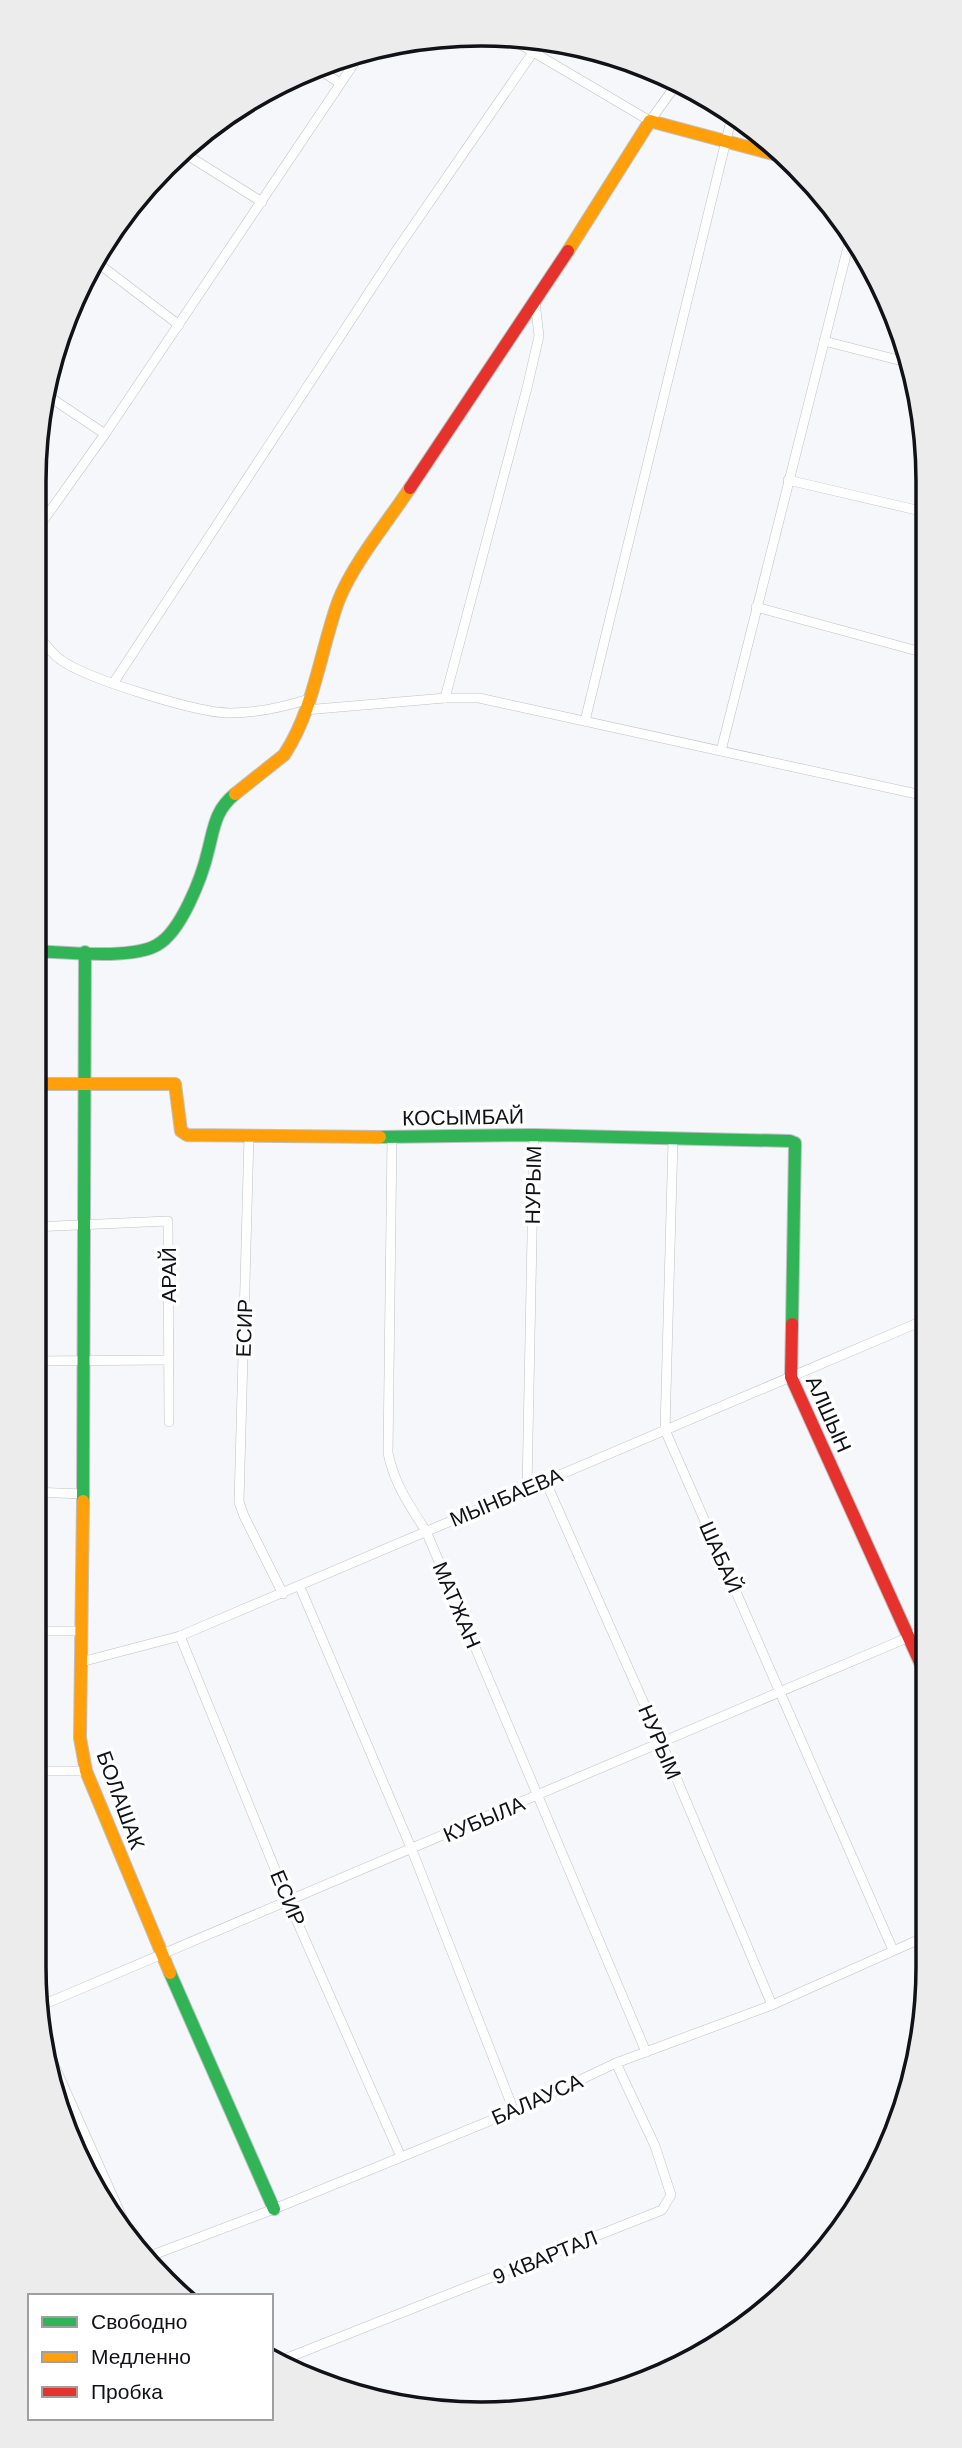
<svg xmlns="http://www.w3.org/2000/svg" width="962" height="2448" font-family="Arial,sans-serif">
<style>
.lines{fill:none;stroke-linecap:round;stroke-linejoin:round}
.street-casing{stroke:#bec1c4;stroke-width:10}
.fast-casing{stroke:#bec1c4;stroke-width:14}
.slow-casing{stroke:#bec1c4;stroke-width:14}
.jam-casing{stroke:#bec1c4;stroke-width:14}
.street{stroke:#fefefe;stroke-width:9}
.fast{stroke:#30b455;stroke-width:12}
.slow{stroke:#ff9f0a;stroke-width:12}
.jam{stroke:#e5322d;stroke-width:12}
.labels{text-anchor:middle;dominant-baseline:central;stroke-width:7;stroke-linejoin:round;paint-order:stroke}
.street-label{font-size:21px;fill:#101217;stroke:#fff}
.rim{fill:none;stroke:#101217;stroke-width:3.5}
</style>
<rect width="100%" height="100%" fill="#f5f7fa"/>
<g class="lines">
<defs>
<g id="street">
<path d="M 518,43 L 650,121 L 678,82"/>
<path d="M 321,71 L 340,83"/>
<path d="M 187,155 L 262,202"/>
<path d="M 99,264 L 179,325"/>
<path d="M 824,341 L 906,362"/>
<path d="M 45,394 L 105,434"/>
<path d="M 788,480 L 925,512"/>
<path d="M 33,535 L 105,434 L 357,59"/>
<path d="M 756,607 L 925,653"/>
<path d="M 33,628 C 42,639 49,652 61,660 C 87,679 198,713 230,713 C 257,713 284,707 309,699"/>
<path d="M 114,682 L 398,248 L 538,45"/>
<path d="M 445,698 L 479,698 L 926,796"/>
<path d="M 305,710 L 445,698 L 527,388 L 539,336 L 535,302"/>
<path d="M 585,721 L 732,116"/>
<path d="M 721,751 L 851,235"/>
<path d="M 926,1040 L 922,1195 L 927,1210"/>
<path d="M 249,1136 L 239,1502 L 244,1516 L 283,1594"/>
<path d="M 392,1137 L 388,1453 C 394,1483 409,1505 426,1531 L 646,2052"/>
<path d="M 673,1140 L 665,1430 L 893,1950"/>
<path d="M 33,1227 L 168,1221 L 169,1422"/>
<path d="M 33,1361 L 168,1360"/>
<path d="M 545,1480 L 662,1744 L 772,2005"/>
<path d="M 527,1488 L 534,1135"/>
<path d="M 33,1492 L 83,1494"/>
<path d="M 300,1587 L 412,1850 L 514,2111"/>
<path d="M 33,1631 L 82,1631"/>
<path d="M 180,1636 L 288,1901 L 401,2157"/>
<path d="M 81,1662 L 180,1636 L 927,1319"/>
<path d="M 33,1771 L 86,1771"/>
<path d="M 40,2006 L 928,1629"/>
<path d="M 47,2049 L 134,2244"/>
<path d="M 142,2259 L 274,2209 L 514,2111 L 616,2063 L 772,2005 L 929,1935"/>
<path d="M 277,2362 L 662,2210 L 671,2195 L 655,2146 L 616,2063"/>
</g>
<g id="fast">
<path d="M 33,951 C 64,952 131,960 157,945 C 181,932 202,877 208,851 C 214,828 215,810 235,794"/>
<path d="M 380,1137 L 534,1135 L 790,1141 L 795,1143 L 792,1324"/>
<path d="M 83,1501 L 85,952"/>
<path d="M 170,1973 L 274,2209"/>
</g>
<g id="slow">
<path d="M 568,251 L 650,121 L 781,156"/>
<path d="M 235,794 L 284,755 C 314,710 320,652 338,602 C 353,563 387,523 410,488"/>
<path d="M 33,1084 L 175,1084 L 181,1131 L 187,1135 L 380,1137"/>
<path d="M 83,1501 L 80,1738 L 86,1771 L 170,1973"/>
</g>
<g id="jam">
<path d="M 410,488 L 568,251"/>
<path d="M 792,1324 L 791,1377 L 928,1680"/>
</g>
</defs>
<use href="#street" class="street-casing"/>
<use href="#fast" class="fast-casing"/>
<use href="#slow" class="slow-casing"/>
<use href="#jam" class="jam-casing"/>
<use href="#street" class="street"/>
<use href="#fast" class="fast"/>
<use href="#slow" class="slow"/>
<use href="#jam" class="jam"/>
</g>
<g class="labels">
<g class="street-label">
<text transform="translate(463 1117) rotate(-1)">КОСЫМБАЙ</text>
<text transform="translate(533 1185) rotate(-89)">НУРЫМ</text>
<text transform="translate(168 1275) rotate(-90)">АРАЙ</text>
<text transform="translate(244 1328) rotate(-88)">ЕСИР</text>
<text transform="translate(829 1414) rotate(66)">АЛШЫН</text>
<text transform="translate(506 1497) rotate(-23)">МЫНБАЕВА</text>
<text transform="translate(721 1557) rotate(66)">ШАБАЙ</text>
<text transform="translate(457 1605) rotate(67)">МАТЖАН</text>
<text transform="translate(660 1742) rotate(67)">НУРЫМ</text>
<text transform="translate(121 1800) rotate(70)">БОЛАШАК</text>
<text transform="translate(484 1819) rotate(-23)">КУБЫЛА</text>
<text transform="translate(288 1898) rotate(67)">ЕСИР</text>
<text transform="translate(537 2099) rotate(-24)">БАЛАУСА</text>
<text transform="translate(545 2257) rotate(-22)">9 КВАРТАЛ</text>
</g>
</g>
<path d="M0 0H962V2448H0ZM481 46H481A435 435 0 0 1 916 481V1967A435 435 0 0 1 481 2402H481A435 435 0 0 1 46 1967V481A435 435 0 0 1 481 46Z" fill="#ececec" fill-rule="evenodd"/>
<path class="rim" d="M481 46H481A435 435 0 0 1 916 481V1967A435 435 0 0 1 481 2402H481A435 435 0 0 1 46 1967V481A435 435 0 0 1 481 46Z"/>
<rect x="28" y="2294" width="245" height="126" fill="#ffffff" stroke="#9fa0a2" stroke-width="2"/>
<rect x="42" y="2317" width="35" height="10" fill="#30b455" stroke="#9fa0a2" stroke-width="2"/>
<text x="91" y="2329" font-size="21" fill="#101217">Свободно</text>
<rect x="42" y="2352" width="35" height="10" fill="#ff9f0a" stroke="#9fa0a2" stroke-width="2"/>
<text x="91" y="2364" font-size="21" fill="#101217">Медленно</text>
<rect x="42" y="2387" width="35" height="10" fill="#e5322d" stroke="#9fa0a2" stroke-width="2"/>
<text x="91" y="2399" font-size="21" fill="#101217">Пробка</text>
</svg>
